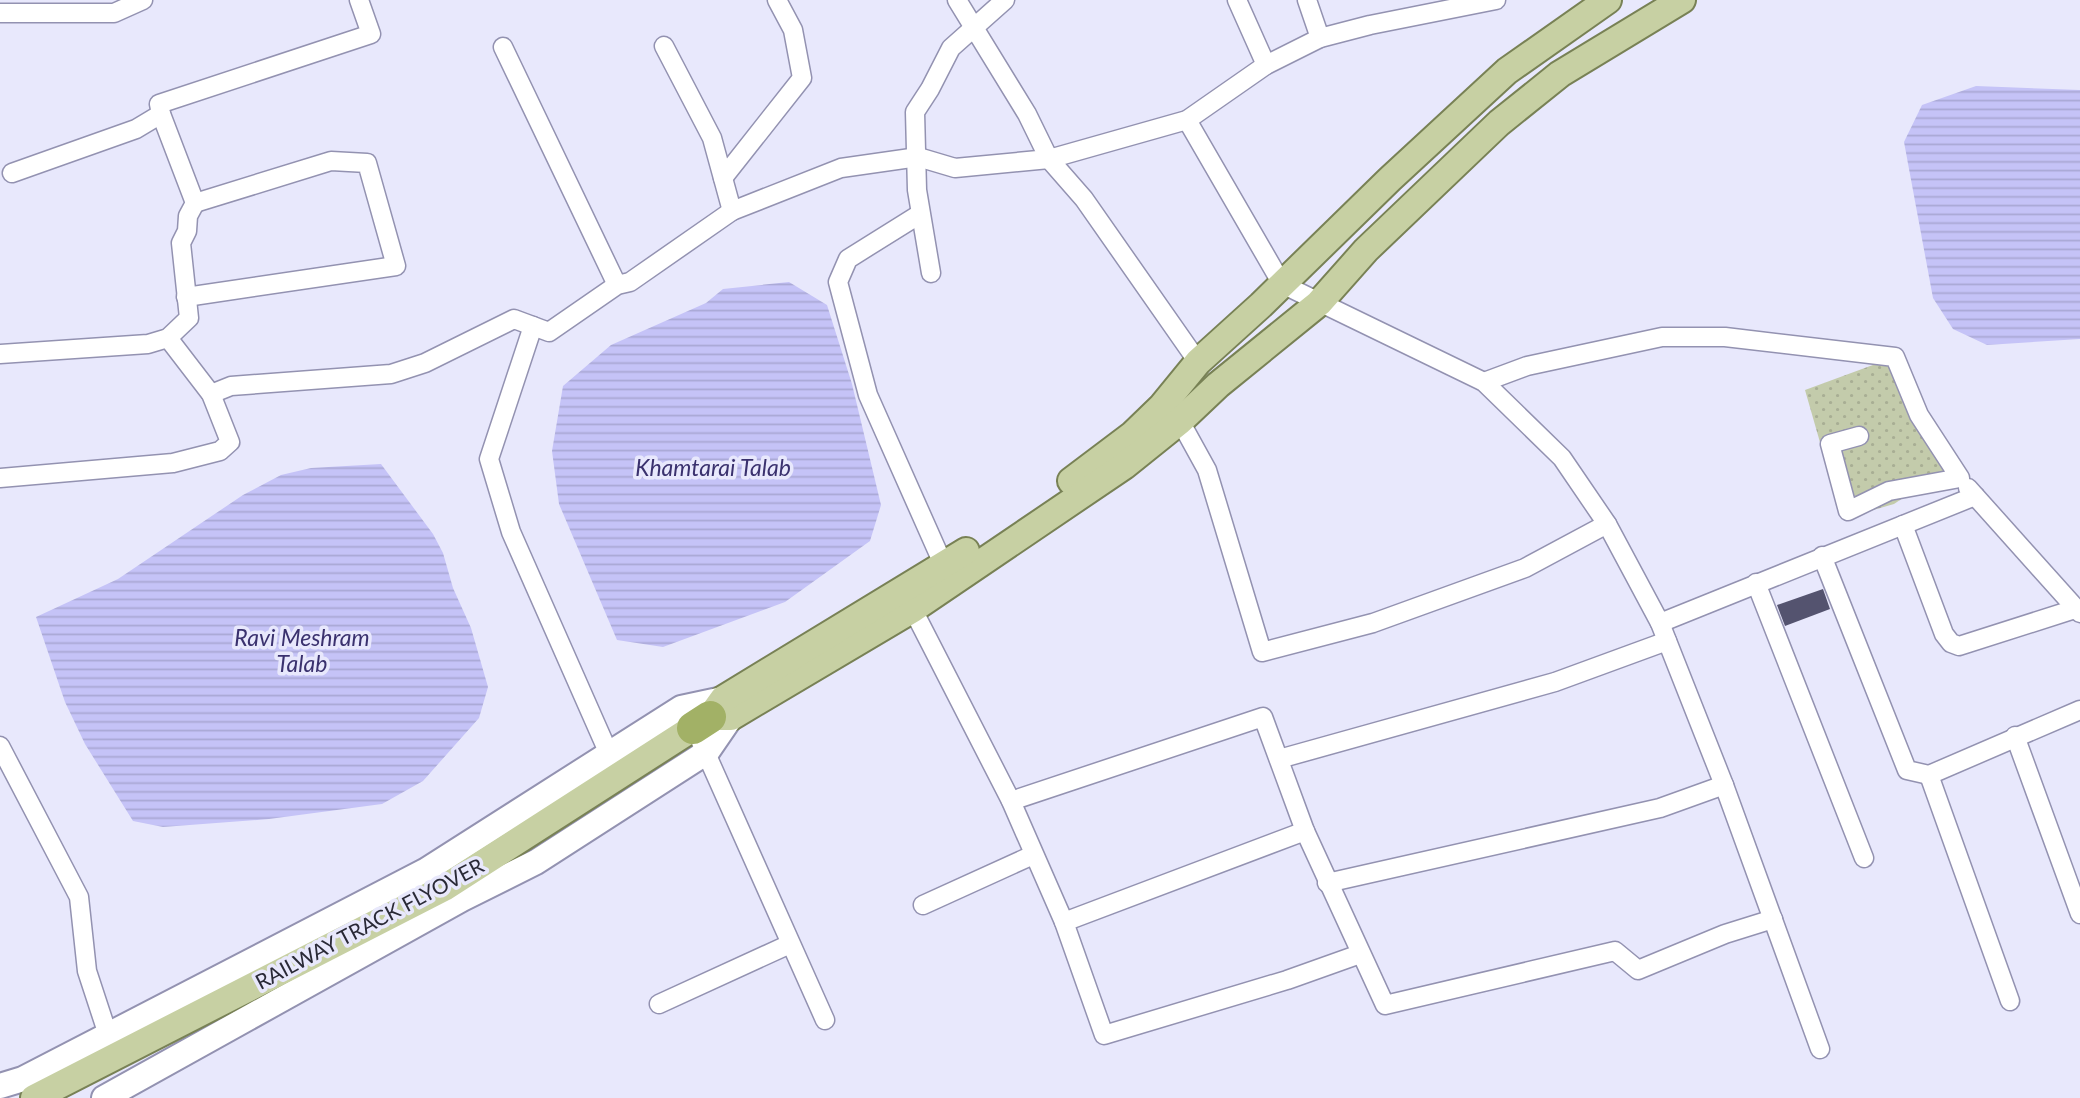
<svg xmlns="http://www.w3.org/2000/svg" width="2080" height="1098" font-family="Lato,sans-serif">
<style>
.park{fill:url(#park-dots)}
.water{fill:url(#water-rules)}
.building{fill:#54536f}
.lines{fill:none;stroke-linecap:round;stroke-linejoin:round}
.street-casing{stroke:#9392b1;stroke-width:21}
.secondary-casing{stroke:#9392b1;stroke-width:28}
.primary-casing{stroke:#788155;stroke-width:30}
.highway-casing{stroke:#788155;stroke-width:35}
.street{stroke:#fff;stroke-width:18}
.secondary{stroke:#fff;stroke-width:24}
.primary{stroke:#c7d0a3;stroke-width:26}
.highway{stroke:#a2b166;stroke-width:32}
.labels{text-anchor:middle;dominant-baseline:central;stroke-width:7;stroke-linejoin:round;paint-order:stroke}
.street-label{font-size:21px;fill:#292936;stroke:#e8e8fc}
.water-label{font-size:23px;font-style:italic;fill:#3a316e;stroke:#e8e8fc}
</style>
<defs>
<pattern id="park-dots" width="8" height="8" patternUnits="userSpaceOnUse" patternTransform="scale(1.75)"><rect width="8" height="8" fill="#c3cbab"/><path d="M2 2h.1M6 6h.1" fill="none" stroke="#a8ae94" stroke-width="1.8" stroke-linecap="round"/></pattern>
<pattern id="water-rules" width="6" height="5" patternUnits="userSpaceOnUse" patternTransform="scale(1.75)"><rect width="6" height="5" fill="#c5c3f7"/><path d="M0 2.5h6" fill="none" stroke="#a9a8d4"/></pattern>
</defs>
<rect width="100%" height="100%" fill="#e8e8fc"/>
<path class="park" d="M 1900,355 L 1949,467 L 1894,504 L 1842,519 L 1805,390 Z"/>
<g class="water">
<path d="M 1976,86 L 2080,90 L 2080,339 L 1987,345 L 1953,329 L 1933,298 L 1904,142 L 1922,105 Z"/>
<path d="M 789,282 L 827,305 L 852,384 L 881,505 L 870,541 L 785,602 L 663,647 L 617,640 L 559,504 L 552,451 L 563,386 L 611,345 L 706,303 L 723,289 Z"/>
<path d="M 381,464 L 433,534 L 443,553 L 453,588 L 471,628 L 488,687 L 479,718 L 423,781 L 382,804 L 269,819 L 163,827 L 133,821 L 85,744 L 65,702 L 36,617 L 118,579 L 243,495 L 281,475 L 311,468 Z"/>
</g>
<path class="building" d="M 1823,589 L 1830,609 L 1785,626 L 1777,605 Z"/>
<g class="lines">
<defs>
<g id="street">
<path d="M 957,0 L 1027,114 L 1049,159 L 1084,199 L 1198,362"/>
<path d="M 1237,0 L 1266,65"/>
<path d="M 1307,0 L 1320,38"/>
<path d="M 0,13 L 114,13 L 143,0"/>
<path d="M 664,46 L 712,138 L 732,211 L 841,168 L 918,157 L 955,168 L 1049,159 L 1187,120 L 1266,65 L 1320,38 L 1370,25 L 1496,0"/>
<path d="M 503,47 L 617,285"/>
<path d="M 1187,120 L 1282,284 L 1484,382 L 1562,458 L 1607,524 L 1660,623 L 1724,785 L 1820,1049"/>
<path d="M 12,173 L 136,129 L 161,114"/>
<path d="M 723,178 L 802,78 L 793,30 L 777,0"/>
<path d="M 920,214 L 848,259 L 838,282 L 868,395 L 944,566"/>
<path d="M 931,273 L 917,190 L 915,112 L 930,89 L 951,48 L 1005,0"/>
<path d="M 186,297 L 396,266 L 367,163 L 331,161 L 195,203"/>
<path d="M 533,326 L 489,459 L 511,532 L 609,754"/>
<path d="M 0,354 L 148,344 L 168,338 L 189,318 L 181,243 L 187,231 L 188,216 L 195,203 L 161,114 L 159,104 L 371,34 L 359,0"/>
<path d="M 1484,382 L 1527,366 L 1662,337 L 1725,337 L 1895,357 L 1919,415 L 1960,478 L 1889,491 L 1848,511 L 1830,444 L 1859,436"/>
<path d="M 211,394 L 231,386 L 391,374 L 425,363 L 514,319 L 549,332 L 617,285 L 630,282 L 732,211"/>
<path d="M 1174,416 L 1180,421 L 1207,470 L 1262,652 L 1373,623 L 1525,568 L 1607,524"/>
<path d="M 0,478 L 173,463 L 220,451 L 230,442 L 211,394 L 168,338"/>
<path d="M 1968,488 L 2080,613"/>
<path d="M 1903,525 L 1944,634 L 1951,643 L 1959,646 L 2075,609"/>
<path d="M 1822,556 L 1907,770 L 1929,775 L 2080,710"/>
<path d="M 1756,583 L 1864,858"/>
<path d="M 908,600 L 1011,801 L 1064,922 L 1104,1035 L 1287,980 L 1360,954"/>
<path d="M 1660,623 L 1975,496"/>
<path d="M 2015,736 L 2080,914"/>
<path d="M 701,742 L 825,1020"/>
<path d="M 0,746 L 79,897 L 87,971 L 108,1035"/>
<path d="M 1279,759 L 1555,682 L 1667,641"/>
<path d="M 1929,775 L 2010,1001"/>
<path d="M 1011,801 L 1263,717 L 1305,831 L 1385,1005 L 1615,951 L 1638,970 L 1725,934 L 1773,919"/>
<path d="M 1327,883 L 1660,808 L 1724,785"/>
<path d="M 923,905 L 1033,855"/>
<path d="M 1064,922 L 1305,831"/>
<path d="M 659,1004 L 790,944"/>
</g>
<g id="secondary">
<path d="M 0,1086 L 23,1079 L 425,871 L 681,708 L 723,699"/>
<path d="M 104,1098 L 462,899 L 536,862 L 707,752 L 731,717"/>
</g>
<g id="primary">
<path d="M 1071,481 L 1132,435 L 1162,406 L 1198,362 L 1261,305 L 1390,179 L 1507,71 L 1608,0"/>
<path d="M 710,717 L 731,717 L 913,609 L 1124,466 L 1180,421 L 1218,385 L 1319,303 L 1366,250 L 1499,123 L 1560,74 L 1682,0"/>
<path d="M 710,717 L 723,699 L 966,551"/>
<path d="M 34,1098 L 444,888 L 693,728"/>
</g>
<path id="highway" d="M 693,728 L 710,717"/>
</defs>
<use href="#street" class="street-casing"/>
<use href="#secondary" class="secondary-casing"/>
<use href="#primary" class="primary-casing"/>
<use href="#highway" class="highway-casing"/>
<use href="#street" class="street"/>
<use href="#secondary" class="secondary"/>
<use href="#primary" class="primary"/>
<use href="#highway" class="highway"/>
</g>
<g class="labels">
<g class="street-label">
<text transform="translate(369 923) rotate(-28)">RAILWAY TRACK FLYOVER</text>
</g>
<g class="water-label">
<text x="713" y="467">Khamtarai Talab</text>
<text x="302" y="637">Ravi Meshram<tspan x="302" dy="26">Talab</tspan></text>
</g>
</g>
</svg>
